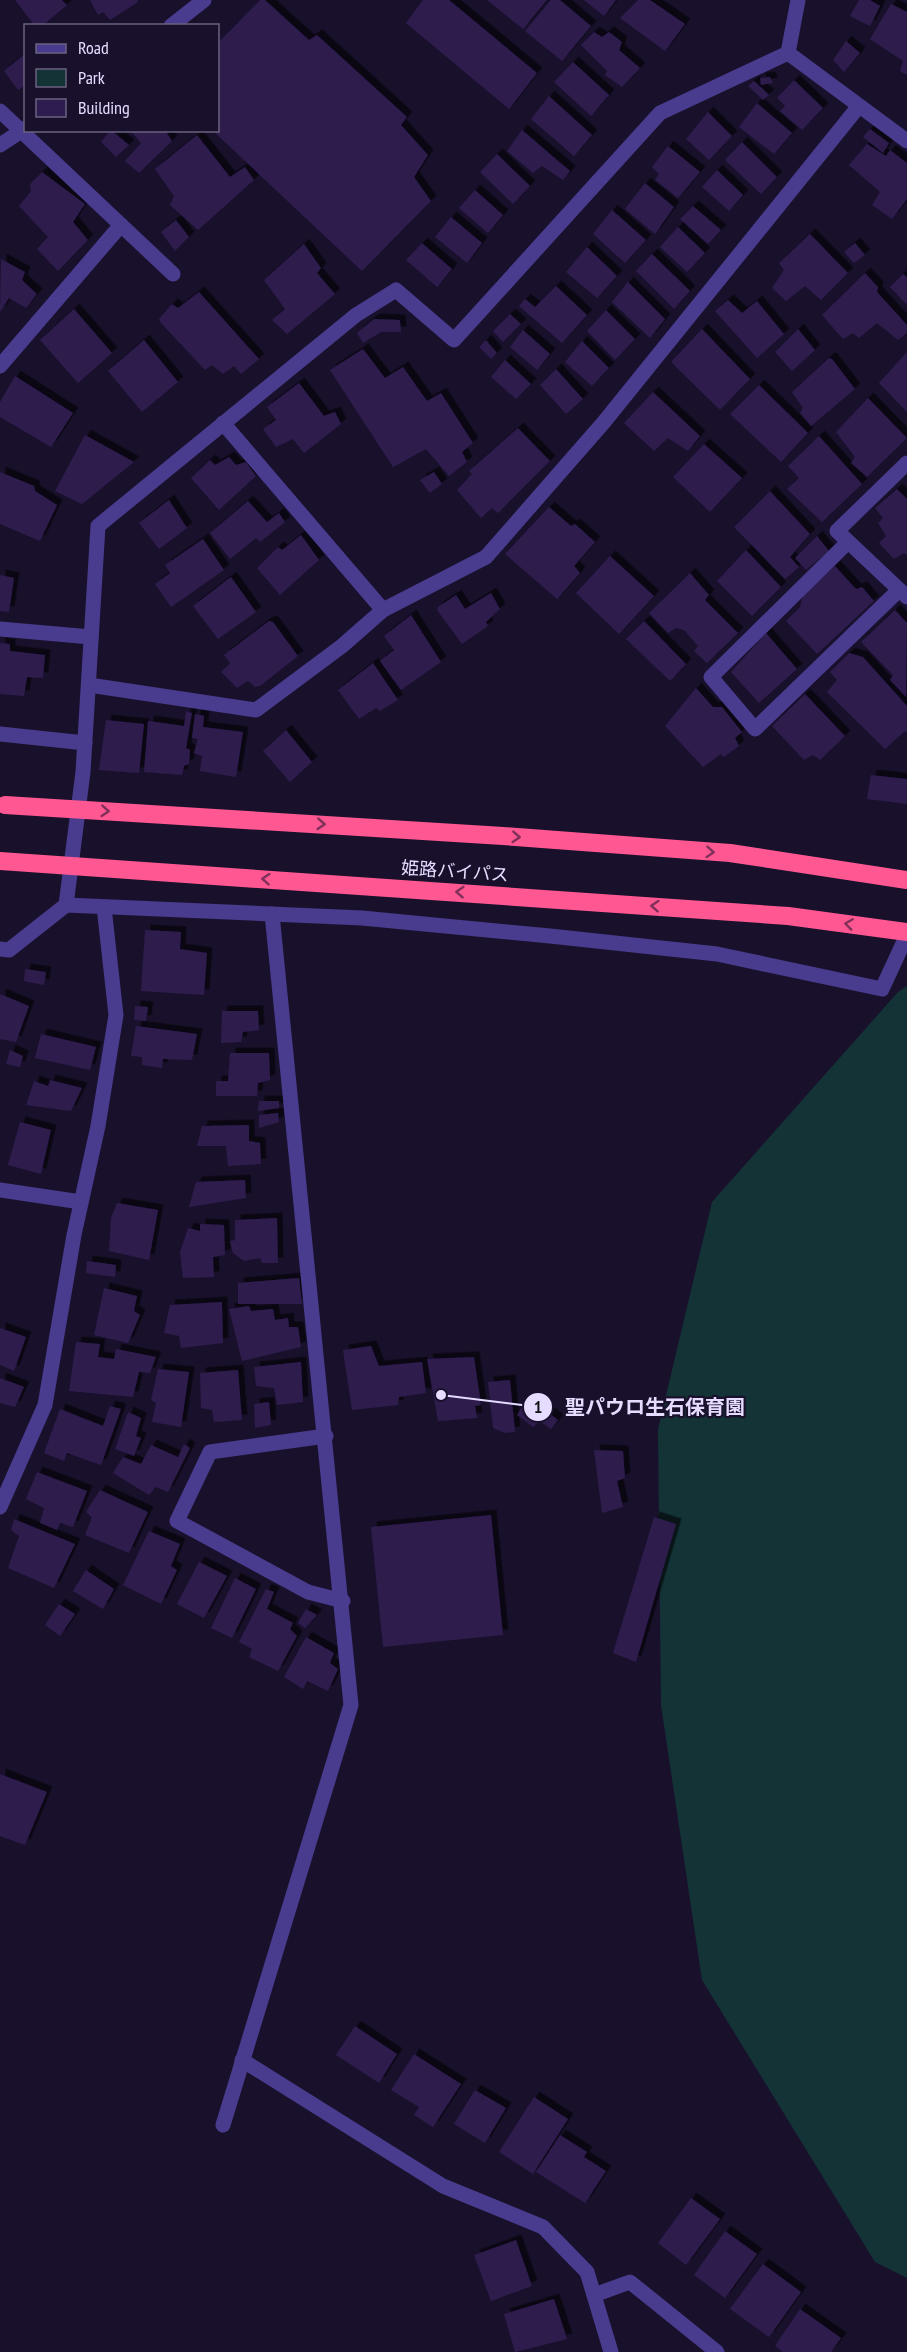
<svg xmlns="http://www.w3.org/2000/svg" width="907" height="2352" font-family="'PT Sans Narrow','Noto Sans JP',sans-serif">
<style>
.green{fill:#133337}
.building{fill:#2d1c4e;filter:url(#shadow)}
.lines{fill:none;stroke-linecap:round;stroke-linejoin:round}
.street{stroke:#493b8d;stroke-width:15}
.highway-bridge{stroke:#ff5791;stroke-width:18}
.oneway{stroke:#803059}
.labels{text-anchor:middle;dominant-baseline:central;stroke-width:4.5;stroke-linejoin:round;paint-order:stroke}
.street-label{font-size:18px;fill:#e5dcff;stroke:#19112c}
.leader{fill:none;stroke:#e5dcff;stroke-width:2}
.callout-dot{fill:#e5dcff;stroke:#19112c;stroke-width:2}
.mark-label{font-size:18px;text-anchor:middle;font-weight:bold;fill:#111}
.callout-label{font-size:20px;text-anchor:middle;font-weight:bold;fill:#e5dcff;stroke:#19112c;stroke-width:4.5;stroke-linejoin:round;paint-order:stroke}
</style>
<defs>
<filter id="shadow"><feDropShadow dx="5.5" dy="-5.5" stdDeviation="0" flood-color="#0009"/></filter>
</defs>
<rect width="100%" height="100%" fill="#19112c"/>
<path class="green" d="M 907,986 L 907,2278 L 875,2262 L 702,1980 L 661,1705 L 658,1429 L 712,1202 L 898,992 Z"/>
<g class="building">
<path d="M 15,0 L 62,0 L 67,5 L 42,26 L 35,26 Z"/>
<path d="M 90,0 L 137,0 L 138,2 L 110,20 L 103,12 L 98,15 Z"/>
<path d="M 260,0 L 265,0 L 309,40 L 317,35 L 407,117 L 401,125 L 428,155 L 414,177 L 431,201 L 362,271 L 212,130 L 218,130 L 218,43 Z"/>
<path d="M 423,0 L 449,0 L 537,73 L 509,109 L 406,23 Z"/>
<path d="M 487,0 L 547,0 L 523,29 Z"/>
<path d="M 551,0 L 560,0 L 591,26 L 562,61 L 525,31 Z"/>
<path d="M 584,0 L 616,0 L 604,16 Z"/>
<path d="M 638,0 L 650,0 L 685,24 L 665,51 L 620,18 Z"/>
<path d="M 859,0 L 870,0 L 880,6 L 870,26 L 850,16 Z"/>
<path d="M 891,4 L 907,12 L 907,75 L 900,71 L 903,61 L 870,39 Z"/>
<path d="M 594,32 L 602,37 L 609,32 L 622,42 L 619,50 L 640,68 L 622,87 L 605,75 L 607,71 L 581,45 Z"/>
<path d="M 846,41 L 860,53 L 844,72 L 833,60 Z"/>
<path d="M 26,53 L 26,85 L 18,90 L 4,71 Z"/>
<path d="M 573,62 L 609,95 L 591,116 L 554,82 Z"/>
<path d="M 770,77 L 773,83 L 761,85 L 760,78 Z"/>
<path d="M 794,80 L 823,108 L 802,130 L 780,111 L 785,106 L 777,98 Z"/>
<path d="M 754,81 L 769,95 L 763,100 L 748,86 Z"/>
<path d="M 549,96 L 592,135 L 574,156 L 531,119 Z"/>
<path d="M 757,103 L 792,133 L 774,154 L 739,127 Z"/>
<path d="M 708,112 L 732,136 L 709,160 L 686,139 Z"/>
<path d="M 870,129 L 889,143 L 883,153 L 863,137 Z"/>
<path d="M 111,130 L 129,145 L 116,157 L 101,142 Z"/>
<path d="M 130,130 L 165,130 L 172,141 L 139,173 L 125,161 L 141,143 Z"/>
<path d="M 522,130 L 570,171 L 563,180 L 542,166 L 533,173 L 507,151 Z"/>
<path d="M 197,135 L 230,177 L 245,167 L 254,180 L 198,230 L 170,205 L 174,196 L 155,169 Z"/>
<path d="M 742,142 L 777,177 L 761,194 L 725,160 Z"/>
<path d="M 867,144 L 886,156 L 890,150 L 907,163 L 907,199 L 892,219 L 872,205 L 880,192 L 849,165 Z"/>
<path d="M 668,146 L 700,172 L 678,198 L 655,180 L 659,174 L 652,167 Z"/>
<path d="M 497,154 L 530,186 L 513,204 L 480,172 Z"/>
<path d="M 717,170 L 743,195 L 729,211 L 702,187 Z"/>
<path d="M 42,172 L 85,204 L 73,222 L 88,240 L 58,271 L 37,249 L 48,237 L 19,206 L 31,191 L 30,184 Z"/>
<path d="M 645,183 L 674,207 L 655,234 L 625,209 Z"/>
<path d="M 475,190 L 503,215 L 488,233 L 459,208 Z"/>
<path d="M 693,206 L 721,230 L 708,244 L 680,219 Z"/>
<path d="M 612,210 L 646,240 L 625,263 L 593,234 Z"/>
<path d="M 451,217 L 482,243 L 467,263 L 435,237 Z"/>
<path d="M 176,220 L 189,237 L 175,251 L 161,232 Z"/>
<path d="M 678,227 L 705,253 L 687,272 L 660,247 Z"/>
<path d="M 810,234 L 848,273 L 821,300 L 805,286 L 786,301 L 772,288 L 784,270 L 779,263 Z"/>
<path d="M 422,243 L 452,269 L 437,287 L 406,260 Z"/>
<path d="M 855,243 L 865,255 L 854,263 L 844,252 Z"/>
<path d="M 304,244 L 321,268 L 317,273 L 335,294 L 287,334 L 272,320 L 285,309 L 264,280 Z"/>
<path d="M 587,247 L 617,276 L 597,298 L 566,272 Z"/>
<path d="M 652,254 L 690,291 L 674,309 L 636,271 Z"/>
<path d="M 1,259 L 25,272 L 22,280 L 37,294 L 26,308 L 9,298 L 0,312 Z"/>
<path d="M 865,273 L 878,287 L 877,292 L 907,325 L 907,333 L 898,340 L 877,323 L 859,338 L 853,333 L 843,339 L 822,315 Z"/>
<path d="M 903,274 L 907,277 L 907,305 L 890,287 Z"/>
<path d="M 628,282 L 665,319 L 650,338 L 612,302 Z"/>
<path d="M 556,286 L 587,315 L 562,343 L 519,306 L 525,299 L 535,307 Z"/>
<path d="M 199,292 L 259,359 L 241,374 L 234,366 L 223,374 L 212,365 L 205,370 L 161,323 L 159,319 L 172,304 L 178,308 Z"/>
<path d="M 728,300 L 742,313 L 757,301 L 784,334 L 757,358 L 715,311 Z"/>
<path d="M 74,309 L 112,353 L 78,383 L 40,340 Z"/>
<path d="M 606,310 L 635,339 L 615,360 L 587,331 Z"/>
<path d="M 510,314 L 521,324 L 503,342 L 493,331 Z"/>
<path d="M 374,319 L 400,320 L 401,332 L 381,332 L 363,343 L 357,333 Z"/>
<path d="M 702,329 L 750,379 L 720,410 L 671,362 Z"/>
<path d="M 798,329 L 815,350 L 792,371 L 775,352 Z"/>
<path d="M 523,330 L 550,354 L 537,370 L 510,347 Z"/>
<path d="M 144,340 L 178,382 L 142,412 L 108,371 Z"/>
<path d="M 486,340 L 497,353 L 491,359 L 479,347 Z"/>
<path d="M 582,341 L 609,368 L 592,386 L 565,362 Z"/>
<path d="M 363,349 L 385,378 L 403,367 L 427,401 L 441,393 L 473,443 L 462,452 L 467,462 L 449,476 L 426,449 L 393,467 L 330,370 Z"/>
<path d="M 907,352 L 907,412 L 879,383 Z"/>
<path d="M 829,358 L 832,359 L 855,389 L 811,426 L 800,413 L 803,408 L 792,392 Z"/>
<path d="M 505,360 L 531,384 L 516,399 L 491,377 Z"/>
<path d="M 556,369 L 583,399 L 566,414 L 540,385 Z"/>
<path d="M 15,376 L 73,413 L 51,447 L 0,417 L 0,402 Z"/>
<path d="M 299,383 L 324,416 L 335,412 L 341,424 L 304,453 L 293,439 L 276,447 L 263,429 L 276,420 L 267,407 Z"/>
<path d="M 759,385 L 808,433 L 781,462 L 730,414 Z"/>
<path d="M 653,392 L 700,436 L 688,451 L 668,438 L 654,451 L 624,423 Z"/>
<path d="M 868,398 L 907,438 L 867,477 L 851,463 L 855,457 L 836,432 Z"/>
<path d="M 518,428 L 550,461 L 498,513 L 492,508 L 481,518 L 457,490 L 472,474 L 469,471 Z"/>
<path d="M 85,435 L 134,462 L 82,504 L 55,491 Z"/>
<path d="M 819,436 L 862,484 L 822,522 L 787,489 L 799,478 L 788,466 Z"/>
<path d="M 704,444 L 742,478 L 710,512 L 673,477 Z"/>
<path d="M 229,457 L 236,465 L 246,462 L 256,476 L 219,510 L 191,478 L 210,460 L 215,465 Z"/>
<path d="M 0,472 L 34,486 L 35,491 L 57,505 L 40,541 L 0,524 Z"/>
<path d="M 434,472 L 442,484 L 430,493 L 420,480 Z"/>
<path d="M 897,489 L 907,499 L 907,555 L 904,553 L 894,559 L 879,543 L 886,536 L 878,523 L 883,518 L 875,508 Z"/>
<path d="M 770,491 L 810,534 L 790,557 L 799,567 L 785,579 L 734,527 Z"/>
<path d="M 169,500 L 187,528 L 159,549 L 139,523 Z"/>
<path d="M 248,501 L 267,522 L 279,513 L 285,522 L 260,542 L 256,538 L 230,559 L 210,533 Z"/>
<path d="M 549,507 L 571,526 L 575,524 L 595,542 L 574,566 L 580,573 L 557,599 L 505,554 Z"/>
<path d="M 301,535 L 319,560 L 280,595 L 257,568 L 278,547 L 282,550 Z"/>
<path d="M 817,536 L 829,551 L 806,570 L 795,558 Z"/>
<path d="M 203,539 L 224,570 L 171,607 L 155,584 L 170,573 L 165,565 Z"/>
<path d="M 746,550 L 781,587 L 752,616 L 717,581 Z"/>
<path d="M 610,556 L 654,596 L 619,634 L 576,593 Z"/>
<path d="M 835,566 L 856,589 L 862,587 L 874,601 L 817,654 L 786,621 L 800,607 L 803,594 Z"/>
<path d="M 690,573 L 709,595 L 705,600 L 738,633 L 707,663 L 694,651 L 698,646 L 684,630 L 676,628 L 668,633 L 649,613 Z"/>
<path d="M 0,575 L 14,578 L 9,612 L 0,611 Z"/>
<path d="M 231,577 L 256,612 L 218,639 L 193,606 Z"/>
<path d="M 491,593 L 500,609 L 486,622 L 488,626 L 462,644 L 437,610 L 438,607 L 456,595 L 465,609 Z"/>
<path d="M 895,610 L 907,623 L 906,697 L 890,680 L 893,675 L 861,642 Z"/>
<path d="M 411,615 L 441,662 L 401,690 L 380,661 L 394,650 L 384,636 Z"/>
<path d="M 269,621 L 273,622 L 298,656 L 260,686 L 255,687 L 248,681 L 237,688 L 221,672 L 230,663 L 224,655 Z"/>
<path d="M 644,621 L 686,664 L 670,681 L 626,639 Z"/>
<path d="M 766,633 L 797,669 L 759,703 L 731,672 Z"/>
<path d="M 0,643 L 10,644 L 10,651 L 45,655 L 43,678 L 27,677 L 24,696 L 0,694 Z"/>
<path d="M 849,653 L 863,657 L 907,706 L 907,733 L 905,731 L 885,749 L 827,692 L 837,680 L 830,672 Z"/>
<path d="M 373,663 L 398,700 L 380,711 L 376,708 L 359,719 L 338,690 Z"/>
<path d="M 696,688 L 713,707 L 722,707 L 742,732 L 735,738 L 739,746 L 724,757 L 721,754 L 703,767 L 665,726 Z"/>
<path d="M 805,694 L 845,736 L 820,760 L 813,755 L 804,760 L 772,726 Z"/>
<path d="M 186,711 L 192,713 L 186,748 L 190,750 L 189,764 L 184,766 L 182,775 L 144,772 L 148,721 L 184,726 Z"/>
<path d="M 195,714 L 204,716 L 203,727 L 243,732 L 236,777 L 200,771 L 202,756 L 194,753 L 198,739 L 192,738 Z"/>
<path d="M 106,720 L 144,724 L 139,773 L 99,770 Z"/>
<path d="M 286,730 L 312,762 L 290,782 L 263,751 Z"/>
<path d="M 871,775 L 907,779 L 907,804 L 867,799 Z"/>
<path d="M 145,930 L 181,932 L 180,949 L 207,953 L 204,995 L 141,991 Z"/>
<path d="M 25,969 L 46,972 L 44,985 L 24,981 Z"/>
<path d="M 0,994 L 29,1006 L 16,1042 L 0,1039 Z"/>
<path d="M 135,1006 L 148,1007 L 146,1021 L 134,1020 Z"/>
<path d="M 222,1011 L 258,1011 L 259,1030 L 243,1032 L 241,1042 L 221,1043 Z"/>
<path d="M 136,1026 L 197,1034 L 192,1060 L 163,1059 L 162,1068 L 142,1065 L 142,1057 L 131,1056 Z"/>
<path d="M 41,1034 L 96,1047 L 90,1070 L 35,1058 Z"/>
<path d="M 10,1050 L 23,1056 L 20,1067 L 6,1064 Z"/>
<path d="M 230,1053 L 269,1053 L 270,1080 L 258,1083 L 257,1096 L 216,1096 L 216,1081 L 228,1081 Z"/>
<path d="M 50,1080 L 82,1088 L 71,1111 L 26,1105 L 34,1081 L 48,1086 Z"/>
<path d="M 259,1101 L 279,1101 L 279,1108 L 258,1111 Z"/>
<path d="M 278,1113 L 279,1122 L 259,1128 L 259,1115 Z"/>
<path d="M 20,1122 L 51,1130 L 41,1174 L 8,1165 Z"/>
<path d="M 249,1125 L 249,1141 L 260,1143 L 261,1164 L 228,1166 L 226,1146 L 197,1146 L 202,1126 Z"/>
<path d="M 245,1180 L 246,1198 L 189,1207 L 196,1182 Z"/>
<path d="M 117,1203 L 158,1210 L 149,1260 L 109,1251 L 111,1218 Z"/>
<path d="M 277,1218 L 278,1263 L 262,1263 L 260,1258 L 244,1261 L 233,1253 L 230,1241 L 235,1240 L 235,1220 Z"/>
<path d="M 200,1224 L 224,1225 L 225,1255 L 213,1257 L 214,1277 L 183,1278 L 180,1252 L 188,1228 L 200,1231 Z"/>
<path d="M 87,1261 L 116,1265 L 115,1277 L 86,1273 Z"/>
<path d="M 299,1278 L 302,1304 L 238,1304 L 238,1283 Z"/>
<path d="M 104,1288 L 137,1296 L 134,1311 L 140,1315 L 128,1343 L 94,1335 Z"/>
<path d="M 222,1302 L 223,1343 L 181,1348 L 179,1336 L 164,1333 L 170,1305 Z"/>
<path d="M 249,1306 L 251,1311 L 273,1309 L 275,1320 L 288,1318 L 289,1327 L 298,1327 L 301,1347 L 242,1361 L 229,1309 Z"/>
<path d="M 0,1328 L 26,1337 L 14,1371 L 0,1365 Z"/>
<path d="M 76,1342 L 100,1344 L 98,1357 L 114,1359 L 116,1349 L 156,1357 L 150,1373 L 139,1372 L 133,1397 L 69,1391 Z"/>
<path d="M 371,1346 L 379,1366 L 422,1362 L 426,1393 L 399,1397 L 398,1405 L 352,1410 L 343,1350 Z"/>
<path d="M 474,1357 L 481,1405 L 475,1406 L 477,1418 L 438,1421 L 427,1359 Z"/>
<path d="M 301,1362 L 303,1402 L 277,1405 L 274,1388 L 256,1386 L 254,1367 Z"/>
<path d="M 158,1369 L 189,1372 L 181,1427 L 152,1422 L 156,1403 L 151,1400 Z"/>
<path d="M 238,1370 L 242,1420 L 214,1422 L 212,1410 L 201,1408 L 200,1373 Z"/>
<path d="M 0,1378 L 24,1387 L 15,1407 L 0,1403 Z"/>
<path d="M 510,1380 L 515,1432 L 505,1433 L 493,1428 L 488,1382 Z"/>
<path d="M 528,1397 L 558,1420 L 551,1429 L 540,1421 L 533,1427 L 517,1415 Z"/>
<path d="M 269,1402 L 271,1425 L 255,1428 L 254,1404 Z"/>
<path d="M 110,1406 L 121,1409 L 101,1465 L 67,1453 L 64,1461 L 44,1453 L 60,1409 L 103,1426 Z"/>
<path d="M 128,1412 L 141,1418 L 136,1436 L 141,1438 L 134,1456 L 115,1449 Z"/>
<path d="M 184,1444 L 190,1448 L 168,1492 L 156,1487 L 149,1495 L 113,1473 L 123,1457 L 141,1464 L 151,1445 L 178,1457 Z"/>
<path d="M 594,1450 L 623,1451 L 625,1478 L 617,1481 L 623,1507 L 602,1513 Z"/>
<path d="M 37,1472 L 87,1491 L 73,1527 L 60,1523 L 57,1530 L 40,1523 L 44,1508 L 26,1499 Z"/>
<path d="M 100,1490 L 148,1512 L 129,1553 L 85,1535 L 92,1517 L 86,1512 Z"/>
<path d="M 491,1515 L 503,1635 L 383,1647 L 371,1527 Z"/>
<path d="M 654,1517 L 676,1524 L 636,1662 L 613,1653 Z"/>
<path d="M 14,1519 L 75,1544 L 54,1588 L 8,1568 L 19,1536 L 11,1530 Z"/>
<path d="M 149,1531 L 180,1544 L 171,1566 L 177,1570 L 161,1604 L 123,1585 Z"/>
<path d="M 199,1562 L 227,1576 L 204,1618 L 177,1604 Z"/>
<path d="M 86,1570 L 114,1589 L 103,1609 L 73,1591 Z"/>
<path d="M 235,1578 L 256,1589 L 232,1638 L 211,1628 Z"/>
<path d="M 266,1589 L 274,1592 L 267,1609 L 293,1623 L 290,1629 L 297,1636 L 278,1671 L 249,1657 L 252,1649 L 239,1642 Z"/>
<path d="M 59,1604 L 75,1614 L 60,1636 L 45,1625 Z"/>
<path d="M 306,1609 L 317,1615 L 305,1628 L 298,1623 Z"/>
<path d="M 306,1637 L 334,1653 L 330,1663 L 338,1669 L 328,1691 L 307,1681 L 303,1689 L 284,1677 Z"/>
<path d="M 0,1774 L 47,1792 L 25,1845 L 0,1836 Z"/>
<path d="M 355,2026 L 397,2054 L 379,2083 L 336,2055 Z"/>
<path d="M 414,2054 L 461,2084 L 433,2127 L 414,2115 L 419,2107 L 391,2090 Z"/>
<path d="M 475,2090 L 506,2108 L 485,2143 L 454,2124 Z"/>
<path d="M 534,2097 L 568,2119 L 533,2174 L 499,2152 Z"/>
<path d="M 560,2135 L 587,2152 L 584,2157 L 606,2171 L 585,2203 L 536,2172 Z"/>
<path d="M 691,2198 L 720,2219 L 686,2265 L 658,2243 Z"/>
<path d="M 725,2231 L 757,2254 L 725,2298 L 694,2275 Z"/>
<path d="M 516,2240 L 532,2286 L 491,2301 L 474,2255 Z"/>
<path d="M 763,2264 L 801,2292 L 769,2337 L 730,2309 Z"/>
<path d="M 554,2299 L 567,2339 L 515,2352 L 504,2314 Z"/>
<path d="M 800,2309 L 841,2338 L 831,2352 L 783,2352 L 775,2346 Z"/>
</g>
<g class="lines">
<g class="street">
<path d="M 798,0 L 788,53 L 907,141"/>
<path d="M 171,26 L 204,0"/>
<path d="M 0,111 L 173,274"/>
<path d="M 0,145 L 26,128"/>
<path d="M 0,366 L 121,225"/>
<path d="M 223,423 L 383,610"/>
<path d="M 907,463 L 837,531 L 907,597"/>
<path d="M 848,542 L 711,677 L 755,729 L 899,590"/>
<path d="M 0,629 L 91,637"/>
<path d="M 89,685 L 256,710 L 342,646 L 383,610 L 486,557 L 604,422 L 859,106"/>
<path d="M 0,734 L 85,743"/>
<path d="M 66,905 L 83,772 L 98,526 L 356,315 L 396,290 L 454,340 L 660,113 L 788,53"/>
<path d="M 0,949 L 9,950 L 66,905 L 362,918 L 550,936 L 717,954 L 882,989 L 907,935"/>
<path d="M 0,1190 L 81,1202"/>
<path d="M 326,1436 L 210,1452 L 177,1521 L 308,1592 L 343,1601"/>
<path d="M 0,1507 L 45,1405 L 74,1235 L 98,1126 L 116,1015 L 104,907"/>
<path d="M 242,2060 L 443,2186 L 543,2227 L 587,2272 L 611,2352"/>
<path d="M 223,2125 L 351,1705 L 272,914"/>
<path d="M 594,2295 L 630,2282 L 717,2352"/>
</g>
<g class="highway-bridge">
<path d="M 5,805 L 503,836 L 730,853 L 907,880"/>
<path d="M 0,861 L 788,916 L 907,932"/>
</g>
</g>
<defs><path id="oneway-chevron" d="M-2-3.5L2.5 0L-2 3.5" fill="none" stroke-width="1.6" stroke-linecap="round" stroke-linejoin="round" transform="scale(1.5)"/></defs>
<g class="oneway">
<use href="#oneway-chevron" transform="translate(105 811) rotate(4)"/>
<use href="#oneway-chevron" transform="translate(321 824) rotate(4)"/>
<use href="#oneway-chevron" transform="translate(516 837) rotate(4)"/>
<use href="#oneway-chevron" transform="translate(710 852) rotate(4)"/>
<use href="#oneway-chevron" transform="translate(266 879) rotate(-176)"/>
<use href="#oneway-chevron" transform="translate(460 892) rotate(-176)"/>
<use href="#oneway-chevron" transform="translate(655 906) rotate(-176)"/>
<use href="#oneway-chevron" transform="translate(849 924) rotate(-172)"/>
</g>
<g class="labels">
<g class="street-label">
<text transform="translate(455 871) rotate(4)">姫路バイパス</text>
</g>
</g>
<path class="leader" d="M441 1395L538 1407"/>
<g class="callout-dot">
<circle cx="441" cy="1395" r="6"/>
<circle cx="538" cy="1407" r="15"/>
</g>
<g class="mark-label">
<text x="538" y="1413">1</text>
</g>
<g class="callout-label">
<text x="655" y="1414">聖パウロ生石保育園</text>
</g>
<rect x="24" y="24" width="195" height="108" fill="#19112c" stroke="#6b6280" stroke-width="1.5"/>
<rect x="36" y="44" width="30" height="9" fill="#493b8d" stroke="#6b6280" stroke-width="1.5"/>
<text x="78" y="54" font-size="18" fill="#e5dcff">Road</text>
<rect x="36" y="69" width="30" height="18" fill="#133337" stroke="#6b6280" stroke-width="1.5"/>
<text x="78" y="84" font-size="18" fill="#e5dcff">Park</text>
<rect x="36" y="99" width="30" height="18" fill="#2d1c4e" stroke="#6b6280" stroke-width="1.5"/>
<text x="78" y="114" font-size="18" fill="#e5dcff">Building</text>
</svg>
